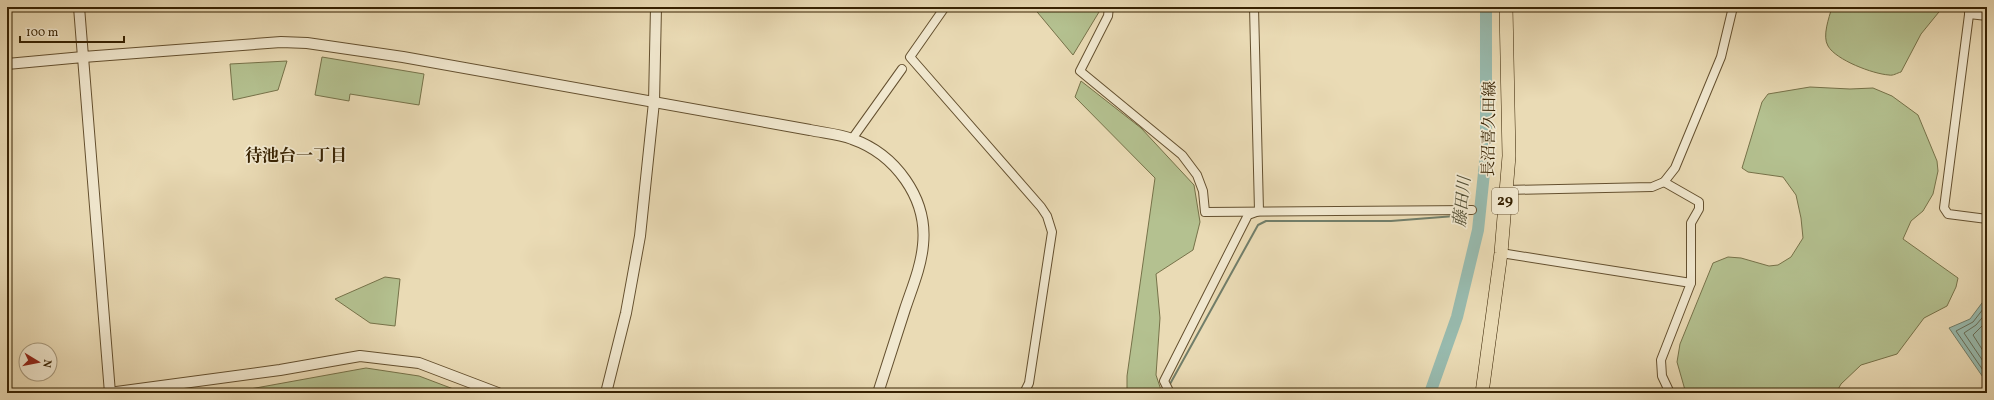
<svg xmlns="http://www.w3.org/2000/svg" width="1994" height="400" font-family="Vollkorn,'Noto Serif JP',serif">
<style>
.green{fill:#b4c190;stroke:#767249}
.water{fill:#98bbaf;stroke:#717e6a}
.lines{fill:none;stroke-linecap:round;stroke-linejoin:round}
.shore{stroke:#686e58;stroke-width:1}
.stream{stroke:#717e6a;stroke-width:2}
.river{stroke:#98bbaf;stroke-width:12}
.minor-casing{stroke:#64502f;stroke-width:10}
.tertiary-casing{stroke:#64502f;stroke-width:12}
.primary-casing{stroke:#372202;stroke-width:14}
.minor{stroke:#f1e8cf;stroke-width:8}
.tertiary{stroke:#f1e8cf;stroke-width:10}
.primary{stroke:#eadbb5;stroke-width:13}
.labels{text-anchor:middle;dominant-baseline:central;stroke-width:3.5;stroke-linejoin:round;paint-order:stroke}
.shield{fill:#f1e8cf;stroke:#6f5d40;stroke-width:1}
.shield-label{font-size:15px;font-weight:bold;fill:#372202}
.street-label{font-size:16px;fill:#372202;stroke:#f1e8cf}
.neighbourhood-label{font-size:17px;font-weight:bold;fill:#372202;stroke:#f1e8cf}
.water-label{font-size:17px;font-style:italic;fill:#545036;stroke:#f1e8cf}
</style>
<rect width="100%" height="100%" fill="#eadbb5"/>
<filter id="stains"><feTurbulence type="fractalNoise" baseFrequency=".005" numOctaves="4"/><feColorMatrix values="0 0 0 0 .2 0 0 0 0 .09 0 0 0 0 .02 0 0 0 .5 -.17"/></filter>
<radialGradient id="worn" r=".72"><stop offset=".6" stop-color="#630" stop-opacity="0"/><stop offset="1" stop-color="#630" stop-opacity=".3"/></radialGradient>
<g class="green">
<path d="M 1033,7 L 1099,7 L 1099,12 L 1073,55 Z"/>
<path d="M 1832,7 L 1943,7 L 1921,34 L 1901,72 C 1897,73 1893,76 1889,75 C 1873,74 1836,60 1828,46 C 1822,36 1829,18 1832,7 Z"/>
<path d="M 322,57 L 424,74 L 419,105 L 350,94 L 349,101 L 315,95 Z"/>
<path d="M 287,61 L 278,90 L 233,100 L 230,64 Z"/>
<path d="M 1081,81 L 1141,128 L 1194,185 L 1200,222 L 1193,250 L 1156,274 L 1160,318 L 1156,375 L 1162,393 L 1127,393 L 1127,376 L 1155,178 L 1075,97 Z"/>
<path d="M 1810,87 L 1850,89 L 1873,88 L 1892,96 L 1918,115 L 1937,161 L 1938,171 L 1933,194 L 1923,211 L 1911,221 L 1903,239 L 1958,278 L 1956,287 L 1947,306 L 1924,318 L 1897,354 L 1861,365 L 1841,384 L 1836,393 L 1688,393 L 1685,390 L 1677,362 L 1680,344 L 1713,263 L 1728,257 L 1741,258 L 1769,266 L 1778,265 L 1791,257 L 1803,238 L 1801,218 L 1796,195 L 1783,177 L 1748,172 L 1742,168 L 1762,102 L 1768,94 Z"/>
<path d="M 385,277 L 400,279 L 395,326 L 370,323 L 335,299 Z"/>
<path d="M 366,368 L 419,376 L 464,393 L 228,393 Z"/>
</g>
<path class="water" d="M 1985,299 L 1987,300 L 1987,383 L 1949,328 L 1970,319 Z"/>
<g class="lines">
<g class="shore">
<path d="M 1987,304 L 1973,322 L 1956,331 L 1987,376"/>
<path d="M 1987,312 L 1976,325 L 1964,333 L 1987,367"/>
<path d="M 1987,321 L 1973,335 L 1987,357"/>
</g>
<g class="stream">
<path d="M 1170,384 L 1258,225 L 1266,221 L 1391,221 L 1455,216 L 1460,214"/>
<path d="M 1164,391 L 1164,393"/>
</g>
<path class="river" d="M 1430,393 L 1457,317 L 1478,230 L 1486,154 L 1486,7"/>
<defs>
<g id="minor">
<path d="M 945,7 L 910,57 L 1041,207 L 1047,216 L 1052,232 L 1029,383 L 1024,393"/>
<path d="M 1109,7 L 1108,16 L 1080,71 L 1182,155 L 1197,175 L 1203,191 L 1205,212 L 1472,210"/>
<path d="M 1970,7 L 1944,208 L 1948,214 L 1987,219"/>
<path d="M 1969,14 L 1987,16"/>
<path d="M 852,139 L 902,69"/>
<path d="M 1664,182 L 1699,202 L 1699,209 L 1691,223 L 1691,283 L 1661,360 L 1662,376 L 1670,393"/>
<path d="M 1506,190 L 1652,187 L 1664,182 L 1675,168 L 1721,57 L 1733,7"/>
<path d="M 1501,253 L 1691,283"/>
<path d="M 1170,393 L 1164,381 L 1248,215 L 1259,211 L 1254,7"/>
</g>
<g id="tertiary">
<path d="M 79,7 L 83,57 L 281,42 L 307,43 L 403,57 L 810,130 C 824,133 839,134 852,139 C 895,154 928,198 923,245 C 921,267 912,288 905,309 C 896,337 887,365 878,393"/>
<path d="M 7,64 L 83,57 L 110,393"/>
<path d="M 109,393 L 280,370 L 360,356 L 419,363 L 498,393"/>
<path d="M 606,393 L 626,313 L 640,236 L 654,102 L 656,7"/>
</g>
<path id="primary" d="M 1482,393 L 1501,253 L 1509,156 L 1506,7"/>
</defs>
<use href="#minor" class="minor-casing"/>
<use href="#tertiary" class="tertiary-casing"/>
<use href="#primary" class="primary-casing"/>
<use href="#minor" class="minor"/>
<use href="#tertiary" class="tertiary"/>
<use href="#primary" class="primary"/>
</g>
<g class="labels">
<rect class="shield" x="1492" y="188" width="26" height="26" rx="3"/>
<g class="shield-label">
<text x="1505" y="201">29</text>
</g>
<g class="street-label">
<text transform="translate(1490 129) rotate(-89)">長沼喜久田線</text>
</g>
<g class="neighbourhood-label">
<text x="296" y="156">待池台一丁目</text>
</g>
<g class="water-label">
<text transform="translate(1463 202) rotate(-84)">藤田川</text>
</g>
</g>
<rect width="1994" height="400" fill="none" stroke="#eadbb5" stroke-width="24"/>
<rect x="8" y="8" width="1978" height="384" fill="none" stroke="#372202" stroke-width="2"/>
<rect x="12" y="12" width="1970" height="376" fill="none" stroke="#372202"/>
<g transform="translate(38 362) rotate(100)"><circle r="19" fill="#f1e8cf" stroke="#a7997d"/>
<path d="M0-3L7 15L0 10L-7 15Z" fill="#8f2418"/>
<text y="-6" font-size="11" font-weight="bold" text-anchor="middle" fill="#372202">N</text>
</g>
<path d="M20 36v6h104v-6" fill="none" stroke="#372202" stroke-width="2"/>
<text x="26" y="36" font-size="12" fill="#372202" stroke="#f1e8cf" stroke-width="3" paint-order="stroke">100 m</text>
<rect width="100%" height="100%" filter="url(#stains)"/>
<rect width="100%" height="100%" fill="url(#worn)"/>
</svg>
